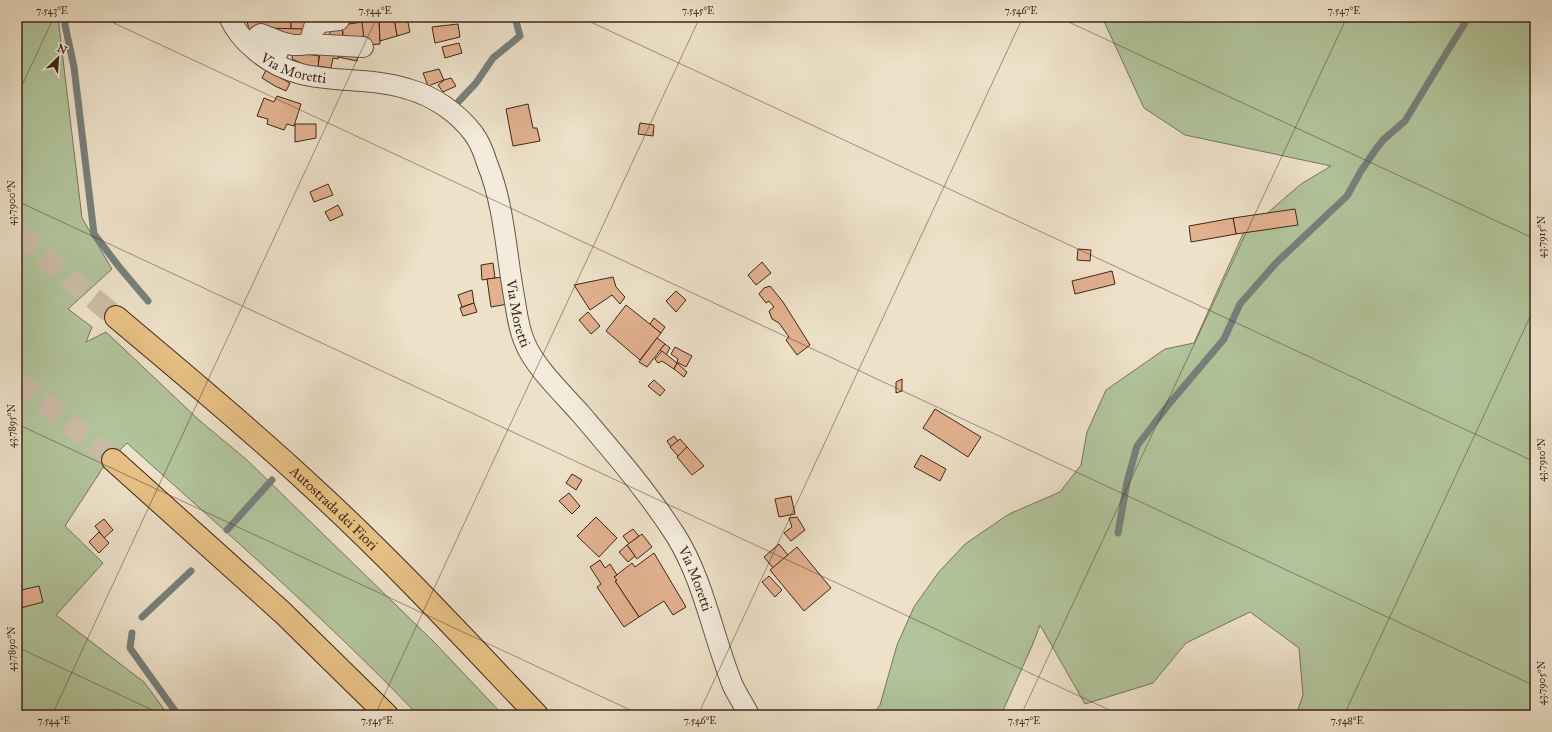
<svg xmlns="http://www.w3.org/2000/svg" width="1552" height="732" font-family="'IM FELL Great Primer',serif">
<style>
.green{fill:#b2c49b;stroke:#7a745a}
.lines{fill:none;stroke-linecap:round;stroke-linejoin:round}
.stream{stroke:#77807c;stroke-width:7}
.building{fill:#e2b190;stroke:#412519}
.highway-tunnel{stroke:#cbbba6;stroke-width:22;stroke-dasharray:22 11;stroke-linecap:butt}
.street-casing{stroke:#6c5445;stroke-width:22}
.highway-casing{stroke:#412519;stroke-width:24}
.street{stroke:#f3ecdc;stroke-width:20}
.highway{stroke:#e6c084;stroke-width:22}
.ticks{fill:none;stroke:#412519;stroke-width:1;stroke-opacity:0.45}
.labels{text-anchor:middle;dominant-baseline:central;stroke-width:3;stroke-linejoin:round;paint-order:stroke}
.street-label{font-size:14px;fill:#412519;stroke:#f3ecdc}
.neatline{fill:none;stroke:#412519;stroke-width:1.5}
.ticks-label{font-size:10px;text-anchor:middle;fill:#412519}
</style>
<rect width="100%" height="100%" fill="#ede1c9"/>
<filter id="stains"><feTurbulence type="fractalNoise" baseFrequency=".005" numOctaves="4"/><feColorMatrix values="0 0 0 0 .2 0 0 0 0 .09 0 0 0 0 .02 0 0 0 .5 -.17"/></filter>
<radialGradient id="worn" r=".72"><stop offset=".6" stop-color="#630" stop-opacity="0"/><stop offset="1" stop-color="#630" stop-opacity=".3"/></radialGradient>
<g class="green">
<path d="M 17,17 L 58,17 L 82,218 L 112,269 L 68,309 L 92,327 L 86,342 L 106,332 L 199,420 L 247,460 L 434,642 L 503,715 L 418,715 C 326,619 226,532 127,443 L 104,466 L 65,526 L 103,563 L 56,615 L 144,682 L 168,715 L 17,715 Z"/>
<path d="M 1102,17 L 1535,17 L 1535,715 L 1296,715 L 1303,695 L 1299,648 L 1250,612 L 1186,643 L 1153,683 L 1085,704 L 1040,625 L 1032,646 L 1001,715 L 872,715 L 880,705 L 897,645 L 914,607 L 938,573 L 965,544 L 1009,514 L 1060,492 L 1081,465 L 1087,432 L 1106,390 L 1165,349 L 1194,343 L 1243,234 L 1301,184 L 1331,166 L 1185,135 L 1144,108 Z"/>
</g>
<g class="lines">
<g class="stream">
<path d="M 65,17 L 65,25 L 74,67 L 94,234 L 120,268 L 148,301"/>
<path d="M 459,101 L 476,83 L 493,58 L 520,36 L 516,21 L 518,17"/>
<path d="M 227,530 L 272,480"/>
<path d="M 1118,533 L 1127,482 L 1137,446 L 1169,404 L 1224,339 L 1240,304 L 1276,263 L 1347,196 L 1361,171 L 1376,149 L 1383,140 L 1405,121 L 1450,47 L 1465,23 L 1466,17"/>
<path d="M 142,617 L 191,571"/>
<path d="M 132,633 L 130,648 L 178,715"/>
</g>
</g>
<g class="building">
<path d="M 246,17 L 291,17 L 291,29 L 262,28 L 249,30 Z"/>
<path d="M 291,17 L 322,17 L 304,29 L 291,29 Z"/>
<path d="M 341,17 L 366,17 L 366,20 L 361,20 L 362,22 L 342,25 Z"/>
<path d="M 366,17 L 396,17 L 396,19 L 366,20 Z"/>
<path d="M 407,17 L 425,17 L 425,19 L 407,21 Z"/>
<path d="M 453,17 L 474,17 L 474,18 L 453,19 Z"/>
<path d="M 407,18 L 410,32 L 397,36 L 394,19 Z"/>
<path d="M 379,19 L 380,44 L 368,45 L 368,38 L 364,39 L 361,20 Z"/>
<path d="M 379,19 L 394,19 L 397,36 L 380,41 Z"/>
<path d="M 341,22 L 344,43 L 331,45 L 329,23 Z"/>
<path d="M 362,22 L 364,39 L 344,43 L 342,25 Z"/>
<path d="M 458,24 L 460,37 L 435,43 L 432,27 Z"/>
<path d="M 263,28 L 304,29 L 302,43 Z"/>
<path d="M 459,43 L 462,53 L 445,58 L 442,47 Z"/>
<path d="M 321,46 L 340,47 L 338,59 L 333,58 L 331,68 L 318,66 Z"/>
<path d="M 340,49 L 358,52 L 357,61 L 338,57 Z"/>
<path d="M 293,52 L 319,56 L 318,68 L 310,67 L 292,59 Z"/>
<path d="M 439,69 L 444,80 L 428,86 L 423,73 Z"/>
<path d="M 266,70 L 290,83 L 286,91 L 275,86 L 262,78 Z"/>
<path d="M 451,78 L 456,86 L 443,92 L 438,85 L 444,80 Z"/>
<path d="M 277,96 L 301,104 L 294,126 L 287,124 L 284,130 L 267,124 L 268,119 L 257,116 L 264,98 L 274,102 Z"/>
<path d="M 528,104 L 533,128 L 537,128 L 540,141 L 513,146 L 506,109 Z"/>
<path d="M 640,123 L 654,125 L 653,136 L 638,134 Z"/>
<path d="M 295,124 L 316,124 L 316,138 L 295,142 Z"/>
<path d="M 328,184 L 333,195 L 314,202 L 310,192 Z"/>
<path d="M 338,205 L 343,215 L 330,221 L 325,212 Z"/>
<path d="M 1295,209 L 1298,225 L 1236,234 L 1233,218 Z"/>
<path d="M 1233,218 L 1236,234 L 1191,242 L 1189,226 Z"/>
<path d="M 1078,249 L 1091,250 L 1090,261 L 1077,260 Z"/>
<path d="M 762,262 L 771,273 L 756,285 L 748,275 Z"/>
<path d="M 493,263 L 495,278 L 482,280 L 481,265 Z"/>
<path d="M 1112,271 L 1115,284 L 1075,294 L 1072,281 Z"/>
<path d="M 503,277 L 508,304 L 491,307 L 487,279 Z"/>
<path d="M 613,277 L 616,287 L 625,297 L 620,304 L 612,295 L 590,310 L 574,285 Z"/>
<path d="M 770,286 L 783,302 L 810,345 L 797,355 L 786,340 L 789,337 L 779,323 L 772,319 L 769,311 L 774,307 L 769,301 L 766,303 L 759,294 L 764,288 Z"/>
<path d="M 472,290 L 474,303 L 462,307 L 458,295 Z"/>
<path d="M 676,291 L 686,300 L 676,312 L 666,301 Z"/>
<path d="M 474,303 L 477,312 L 463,316 L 460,308 Z"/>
<path d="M 626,305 L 661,333 L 640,360 L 606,331 Z"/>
<path d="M 588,312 L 600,326 L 591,334 L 579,320 Z"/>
<path d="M 654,318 L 665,327 L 661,333 L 650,324 Z"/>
<path d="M 657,338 L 665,344 L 647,367 L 639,362 Z"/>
<path d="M 665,344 L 670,348 L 666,355 L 660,350 Z"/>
<path d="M 675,347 L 692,356 L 686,367 L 677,362 L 678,359 L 671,354 Z"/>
<path d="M 662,351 L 677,363 L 674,369 L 662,361 L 658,363 L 655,359 Z"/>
<path d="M 677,363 L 687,372 L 684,377 L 674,369 Z"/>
<path d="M 902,379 L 902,391 L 896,393 L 896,382 Z"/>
<path d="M 654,380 L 665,390 L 660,396 L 648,386 Z"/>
<path d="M 935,409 L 981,437 L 968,457 L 923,428 Z"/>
<path d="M 674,436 L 678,441 L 671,447 L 667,441 Z"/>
<path d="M 680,439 L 687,447 L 678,456 L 670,447 Z"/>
<path d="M 687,447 L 704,466 L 692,475 L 677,457 Z"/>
<path d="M 921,455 L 946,469 L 940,481 L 914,467 Z"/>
<path d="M 572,474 L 582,480 L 576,490 L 566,483 Z"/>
<path d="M 569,493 L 580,506 L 572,514 L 559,501 Z"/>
<path d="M 791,496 L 795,514 L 779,517 L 775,499 Z"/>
<path d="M 596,517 L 617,538 L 599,557 L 577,536 Z"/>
<path d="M 797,517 L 805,530 L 791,541 L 784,533 L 792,527 L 789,518 Z"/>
<path d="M 104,519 L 113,530 L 104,538 L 95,526 Z"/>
<path d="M 633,529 L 639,536 L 629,544 L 623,536 Z"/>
<path d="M 99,532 L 109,543 L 99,553 L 89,542 Z"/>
<path d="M 642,534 L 652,547 L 637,559 L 627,545 Z"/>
<path d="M 779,544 L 788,555 L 773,568 L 764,557 Z"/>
<path d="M 627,545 L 635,556 L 628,562 L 619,552 Z"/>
<path d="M 797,547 L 831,588 L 804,611 L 770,570 Z"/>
<path d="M 654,553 L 686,607 L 673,615 L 664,601 L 639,617 L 615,581 L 617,580 L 614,577 L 632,563 L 635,567 Z"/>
<path d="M 600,560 L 605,568 L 610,564 L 617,575 L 614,577 L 617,580 L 615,581 L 639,617 L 624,627 L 597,587 L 601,584 L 590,567 Z"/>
<path d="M 769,576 L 782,590 L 775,597 L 762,582 Z"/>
<path d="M 39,586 L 43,602 L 17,609 L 17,591 Z"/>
</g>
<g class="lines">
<g class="highway-tunnel">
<path d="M 17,235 L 116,317"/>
<path d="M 17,381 L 113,460"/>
</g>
<defs>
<g id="street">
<path id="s1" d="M 229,17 C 235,30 244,41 255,50 C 302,91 354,72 408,89 C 433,96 457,112 473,133 C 480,142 484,153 487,163 C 505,207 506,255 515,302 C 517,315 519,330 525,343 C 534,366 563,394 580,413 C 614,453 648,492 676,536 C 704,581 713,637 733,686 C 738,696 744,705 749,715"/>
<path d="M 322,22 L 339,20"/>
<path d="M 309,44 L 314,27 L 317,26"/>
<path d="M 278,52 L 258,36 L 261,34 L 281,42 L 293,45 L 300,45 L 309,44 L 363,47"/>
</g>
<g id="highway">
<path id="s2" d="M 116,317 C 181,372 248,427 310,485 C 390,558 463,637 537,715"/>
<path d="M 113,460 L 283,613 L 387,715"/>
</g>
</defs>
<use href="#street" class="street-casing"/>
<use href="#highway" class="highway-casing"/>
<use href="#street" class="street"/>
<use href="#highway" class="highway"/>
</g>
<path class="ticks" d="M 101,17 L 1535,686M 580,17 L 1535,462M 1058,17 L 1535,239M 17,96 L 54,17M 17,201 L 1120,715M 17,424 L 641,715M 17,647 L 163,715M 52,715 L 377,17M 375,715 L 700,17M 698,715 L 1023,17M 1021,715 L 1347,17M 1344,715 L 1535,306"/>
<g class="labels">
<g class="street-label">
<text stroke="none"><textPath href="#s1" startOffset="86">Via Moretti</textPath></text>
<text stroke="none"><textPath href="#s1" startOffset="470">Via Moretti</textPath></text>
<text stroke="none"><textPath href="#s2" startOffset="290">Autostrada dei Fiori</textPath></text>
<text stroke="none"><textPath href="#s1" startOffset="793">Via Moretti</textPath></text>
</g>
</g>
<rect width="1552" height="732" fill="none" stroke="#ede1c9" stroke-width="44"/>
<g transform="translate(58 58) rotate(25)" stroke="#f3ecdc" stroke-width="3" paint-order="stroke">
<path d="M0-3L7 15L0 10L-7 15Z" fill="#412519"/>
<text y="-6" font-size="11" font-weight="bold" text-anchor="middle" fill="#412519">N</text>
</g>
<rect x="22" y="22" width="1508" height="688" class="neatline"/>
<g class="ticks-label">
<text x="52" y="14">7.543°E</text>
<text x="375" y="14">7.544°E</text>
<text x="698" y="14">7.545°E</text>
<text x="1021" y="14">7.546°E</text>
<text x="1344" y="14">7.547°E</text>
<text transform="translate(11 203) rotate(-90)" y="4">43.7900°N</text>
<text transform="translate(1541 237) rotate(-90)" y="4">43.7915°N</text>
<text transform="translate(11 426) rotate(-90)" y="4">43.7895°N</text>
<text transform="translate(1541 460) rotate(-90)" y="4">43.7910°N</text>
<text transform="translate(11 649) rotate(-90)" y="4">43.7890°N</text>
<text transform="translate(1541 683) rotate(-90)" y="4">43.7905°N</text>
<text x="54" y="724">7.544°E</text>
<text x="377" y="724">7.545°E</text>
<text x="700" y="724">7.546°E</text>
<text x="1024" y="724">7.547°E</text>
<text x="1347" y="724">7.548°E</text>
</g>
<rect width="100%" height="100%" filter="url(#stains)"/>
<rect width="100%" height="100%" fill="url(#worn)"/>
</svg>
